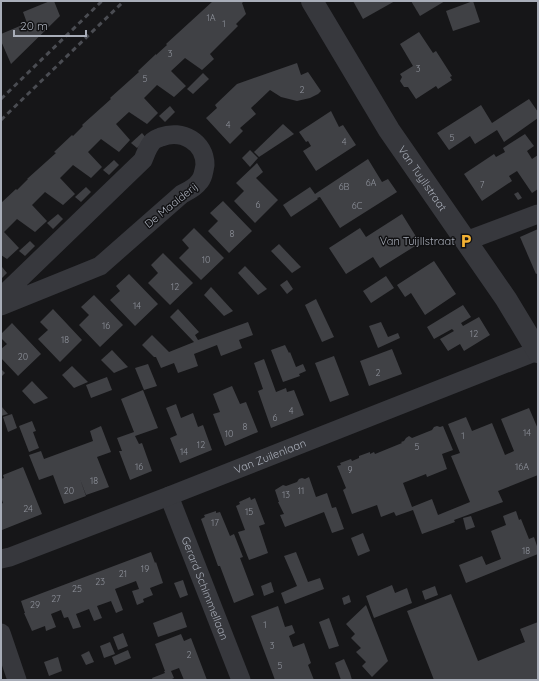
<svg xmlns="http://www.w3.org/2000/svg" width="539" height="681" font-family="Quicksand,sans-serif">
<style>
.building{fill:#404145}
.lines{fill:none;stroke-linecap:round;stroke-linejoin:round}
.minor{stroke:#37383d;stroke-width:19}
.tertiary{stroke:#37383d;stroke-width:22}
.rail{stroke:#4a4c52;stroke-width:3;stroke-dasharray:5 4;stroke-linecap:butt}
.labels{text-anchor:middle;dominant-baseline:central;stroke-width:3;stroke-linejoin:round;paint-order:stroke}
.number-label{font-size:9px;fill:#8e929b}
.street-label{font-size:11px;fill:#a8adb8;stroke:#111113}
.poi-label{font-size:11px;fill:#a8adb8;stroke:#111113;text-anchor:end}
</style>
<rect width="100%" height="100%" fill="#161618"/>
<g class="building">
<path d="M 50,1 L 54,1 L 60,16 L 11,64 L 1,41 L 1,34 L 27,23 L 23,12 Z"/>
<path d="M 213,1 L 244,1 L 242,3 L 246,14 L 236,24 L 238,26 L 210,54 L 214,59 L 202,70 L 185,58 L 171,71 L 186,86 L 174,97 L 157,85 L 144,98 L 158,113 L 147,124 L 129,112 L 116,124 L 130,140 L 119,152 L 101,139 L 88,152 L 102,167 L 91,178 L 73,165 L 60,178 L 75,194 L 63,205 L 45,192 L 32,205 L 47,221 L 35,232 L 17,219 L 4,232 L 19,248 L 7,259 L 1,255 L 1,203 L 16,189 L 17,190 L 28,179 L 27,179 L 56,153 L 54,152 L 72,135 L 73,136 L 83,126 L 82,125 L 111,99 L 110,98 L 139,72 L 138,71 L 156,54 L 156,55 L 167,45 L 166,44 Z"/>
<path d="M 353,1 L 395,1 L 363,19 Z"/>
<path d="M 411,1 L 445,1 L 420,16 Z"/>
<path d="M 473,1 L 480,22 L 453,31 L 446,11 Z"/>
<path d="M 419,32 L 433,53 L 436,51 L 452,76 L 450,77 L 452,80 L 438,89 L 436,86 L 416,99 L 408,87 L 404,87 L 400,81 L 402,77 L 400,74 L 413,66 L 400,44 Z"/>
<path d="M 297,63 L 301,75 L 308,72 L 321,91 L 318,94 L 310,98 L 297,101 L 281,97 L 270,90 L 251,108 L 256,114 L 240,128 L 243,131 L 230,144 L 206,118 L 217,108 L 215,105 L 237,84 Z"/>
<path d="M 203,73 L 209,79 L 193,94 L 187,89 Z"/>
<path d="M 529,99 L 538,112 L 538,118 L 504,142 L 497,130 L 475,144 L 470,136 L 449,150 L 437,133 L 481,105 L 492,123 Z"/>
<path d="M 170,106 L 175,112 L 165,122 L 159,116 Z"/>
<path d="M 331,111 L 339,127 L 343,125 L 356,145 L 316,171 L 303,151 L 311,146 L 308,141 L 306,142 L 299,132 Z"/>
<path d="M 283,124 L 294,134 L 259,157 L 254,152 Z"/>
<path d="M 142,133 L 147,139 L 137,148 L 131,143 Z"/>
<path d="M 525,134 L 534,146 L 527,151 L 532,159 L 538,155 L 538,189 L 532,193 L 517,171 L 509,176 L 512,181 L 482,201 L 464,174 L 494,154 L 496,157 L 505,152 L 503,148 Z"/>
<path d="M 250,150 L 258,158 L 250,167 L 242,158 Z"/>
<path d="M 368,159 L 382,182 L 388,179 L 397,192 L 340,228 L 320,197 L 317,198 L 318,199 L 291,217 L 283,205 L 310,187 L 315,194 Z"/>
<path d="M 114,160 L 119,165 L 109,175 L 103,170 Z"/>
<path d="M 257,163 L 263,172 L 256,178 L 278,200 L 255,223 L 234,201 L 244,191 L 236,183 Z"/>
<path d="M 86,187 L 91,192 L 81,202 L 75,197 Z"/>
<path d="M 518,192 L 522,198 L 518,200 L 514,194 Z"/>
<path d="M 223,201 L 252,231 L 229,253 L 208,231 L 218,221 L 210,213 Z"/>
<path d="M 58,214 L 63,219 L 53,229 L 47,223 Z"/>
<path d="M 402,214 L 420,243 L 380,268 L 373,257 L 346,274 L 329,248 L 360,228 L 366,237 Z"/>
<path d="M 194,228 L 224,258 L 201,280 L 179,258 L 189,248 L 182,240 Z"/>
<path d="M 538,229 L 538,273 L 536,274 L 520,237 Z"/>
<path d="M 30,241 L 35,246 L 25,256 L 19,251 Z"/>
<path d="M 279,244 L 301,267 L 292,273 L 271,251 Z"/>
<path d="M 163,253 L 193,283 L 170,305 L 148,283 L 158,273 L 151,265 Z"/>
<path d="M 434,261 L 456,294 L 425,315 L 411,293 L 405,297 L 397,285 Z"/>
<path d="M 245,266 L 267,289 L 258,295 L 238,273 Z"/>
<path d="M 2,267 L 7,273 L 1,279 L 1,268 Z"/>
<path d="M 129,274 L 158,304 L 135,326 L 110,300 L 120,291 L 116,286 Z"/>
<path d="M 386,276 L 394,288 L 371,303 L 363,291 Z"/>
<path d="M 287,280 L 293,289 L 287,294 L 280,285 Z"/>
<path d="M 211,287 L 233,311 L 224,316 L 204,295 Z"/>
<path d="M 94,295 L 123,325 L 100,347 L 79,325 L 89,315 L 81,307 Z"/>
<path d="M 316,299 L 334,337 L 322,342 L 305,305 Z"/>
<path d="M 463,305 L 471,317 L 461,323 L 463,326 L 479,317 L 490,335 L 464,351 L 460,344 L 448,351 L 440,339 L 454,331 L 452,329 L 434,339 L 427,327 Z"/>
<path d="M 53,309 L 82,340 L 60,362 L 38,339 L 48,330 L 40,322 Z"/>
<path d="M 178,309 L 199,332 L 195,335 L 198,340 L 248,322 L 253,335 L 239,340 L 242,348 L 221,356 L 217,345 L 194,354 L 198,366 L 178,373 L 174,363 L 161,368 L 156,357 L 154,357 L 142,345 L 152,335 L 169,352 L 194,342 L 170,317 Z"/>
<path d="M 381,322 L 388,337 L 398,333 L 400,338 L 378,348 L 369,326 Z"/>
<path d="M 12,323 L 41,354 L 18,376 L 1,358 L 1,349 L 7,344 L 1,338 L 1,334 Z"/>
<path d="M 285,345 L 289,353 L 290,352 L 296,367 L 303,364 L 306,371 L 299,374 L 300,376 L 283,382 L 271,350 Z"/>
<path d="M 392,349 L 402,374 L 369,386 L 360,361 Z"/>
<path d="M 112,350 L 128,367 L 114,373 L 101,360 Z"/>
<path d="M 334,356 L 349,395 L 330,402 L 315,363 Z"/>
<path d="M 264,359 L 276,392 L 286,388 L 287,392 L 294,390 L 304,415 L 271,428 L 258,391 L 263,389 L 254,363 Z"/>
<path d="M 148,364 L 157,386 L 144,390 L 135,368 Z"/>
<path d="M 72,366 L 88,382 L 74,388 L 62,375 Z"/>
<path d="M 1,369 L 5,373 L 1,377 Z"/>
<path d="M 107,377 L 112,390 L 91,398 L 86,385 Z"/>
<path d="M 32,381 L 48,398 L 34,404 L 22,391 Z"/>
<path d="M 232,386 L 240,404 L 246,402 L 258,432 L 225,446 L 213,414 L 220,412 L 213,394 Z"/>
<path d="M 143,390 L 158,428 L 135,436 L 139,444 L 142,443 L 152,471 L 130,480 L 119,451 L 122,451 L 117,438 L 134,432 L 121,399 Z"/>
<path d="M 176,404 L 181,418 L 193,413 L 198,427 L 203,425 L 212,450 L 180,463 L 170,438 L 177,435 L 166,408 Z"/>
<path d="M 1,406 L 8,414 L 1,416 Z"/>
<path d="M 529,408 L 538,429 L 538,475 L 498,491 L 503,502 L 454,520 L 455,522 L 422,534 L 413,510 L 396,516 L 394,512 L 381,517 L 377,505 L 352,514 L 343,490 L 346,488 L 337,466 L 341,465 L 340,463 L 351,459 L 352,461 L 359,458 L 359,456 L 370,452 L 370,454 L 374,452 L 375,454 L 402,443 L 401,442 L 404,441 L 406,438 L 409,436 L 412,438 L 432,430 L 434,427 L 437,426 L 440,427 L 443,426 L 453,450 L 442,454 L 447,469 L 427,477 L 426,474 L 403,483 L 412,507 L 432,499 L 438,515 L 470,502 L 451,456 L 460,453 L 448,424 L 466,417 L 472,431 L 492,423 L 505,455 L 514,451 L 501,419 Z"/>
<path d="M 12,414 L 17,428 L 8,432 L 3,417 Z"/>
<path d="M 32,421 L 36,431 L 33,432 L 39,448 L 29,452 L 19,426 Z"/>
<path d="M 101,426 L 111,452 L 97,457 L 109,487 L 86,495 L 80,479 L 86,496 L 64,504 L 53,475 L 39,480 L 29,455 L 41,451 L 44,459 L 93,441 L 90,431 Z"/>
<path d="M 23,467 L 42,514 L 2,530 L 1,504 L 3,503 L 1,497 L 1,479 L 4,478 L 3,475 Z"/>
<path d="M 309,477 L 316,497 L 327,493 L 332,508 L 336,507 L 344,529 L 332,533 L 324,512 L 285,527 L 280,515 L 284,514 L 278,502 L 279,502 L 275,490 L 283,485 L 286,486 L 297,482 L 299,479 L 302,478 L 305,479 Z"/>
<path d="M 250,497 L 251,500 L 255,498 L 265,524 L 259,526 L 268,553 L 249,560 L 238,532 L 245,530 L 236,506 L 240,504 L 239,502 Z"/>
<path d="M 216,511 L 216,513 L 220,512 L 230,536 L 234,534 L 243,557 L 240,558 L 254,595 L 234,603 L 220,566 L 218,566 L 201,519 L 205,517 L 204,515 Z"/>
<path d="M 516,511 L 519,520 L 521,519 L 529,539 L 534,537 L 538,549 L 538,554 L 466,583 L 459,565 L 482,556 L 486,565 L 501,559 L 491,531 L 506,525 L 503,516 Z"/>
<path d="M 471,516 L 475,527 L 466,530 L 463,518 Z"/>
<path d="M 363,533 L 370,551 L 358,556 L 351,538 Z"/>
<path d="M 151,552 L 155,563 L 156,562 L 163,583 L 150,588 L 153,595 L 143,599 L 144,602 L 137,605 L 132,591 L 139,589 L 136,581 L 115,589 L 123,610 L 116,613 L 111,601 L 97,606 L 102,618 L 94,621 L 89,609 L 76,614 L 81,627 L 73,629 L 68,617 L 64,618 L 61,610 L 51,614 L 56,627 L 46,631 L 45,626 L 32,631 L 24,613 L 25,613 L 21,601 Z"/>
<path d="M 296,552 L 308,582 L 320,578 L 324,589 L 285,604 L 281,593 L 297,586 L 284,556 Z"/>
<path d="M 183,580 L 188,595 L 180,598 L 174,583 Z"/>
<path d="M 271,582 L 274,592 L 264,596 L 261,586 Z"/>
<path d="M 392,585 L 395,593 L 407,588 L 412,603 L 374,618 L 366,596 Z"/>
<path d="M 435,586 L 438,595 L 425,600 L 422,591 Z"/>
<path d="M 451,594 L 478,661 L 525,642 L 520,629 L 538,622 L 538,680 L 434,680 L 407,611 Z"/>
<path d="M 349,595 L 351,602 L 344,605 L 342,598 Z"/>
<path d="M 366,605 L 388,661 L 372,677 L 362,666 L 366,662 L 356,652 L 361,648 L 351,638 L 355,634 L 346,624 Z"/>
<path d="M 278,606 L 285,627 L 292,625 L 295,633 L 289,636 L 293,647 L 304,643 L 311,663 L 308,665 L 314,680 L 275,680 L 251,616 Z"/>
<path d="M 182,612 L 187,627 L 158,637 L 153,623 Z"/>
<path d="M 329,618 L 339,646 L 329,649 L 319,622 Z"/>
<path d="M 123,633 L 128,646 L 118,650 L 113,637 Z"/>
<path d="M 181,634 L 184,641 L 191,638 L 207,680 L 184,680 L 179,668 L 171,671 L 174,678 L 170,680 L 153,680 L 152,678 L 165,673 L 164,671 L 165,671 L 155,644 Z"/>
<path d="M 110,642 L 115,654 L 104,658 L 100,646 Z"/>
<path d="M 128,650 L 131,658 L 115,665 L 112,657 Z"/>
<path d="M 89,651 L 94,662 L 86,665 L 81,655 Z"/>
<path d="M 58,657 L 62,671 L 49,676 L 44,662 Z"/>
<path d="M 344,659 L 350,673 L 352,680 L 341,680 L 335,663 Z"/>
</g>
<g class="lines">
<g class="minor">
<path d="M 466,241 L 538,214"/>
<path d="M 1,297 L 143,160 C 146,153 148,146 153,141 C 155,139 159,138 161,137 C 182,129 205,142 205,165 C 204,171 203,178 199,182 C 195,188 188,191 182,194 L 100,266 L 1,306"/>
<path id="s1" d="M 169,496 L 241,680"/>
<path id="s2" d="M 1,559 L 10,557 L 169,496 L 537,351"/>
<path d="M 1,633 L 17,680"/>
</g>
<path class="tertiary" id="s3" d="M 312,1 L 389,130 L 506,299 L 538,352"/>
<g class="rail">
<path d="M 1,99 L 102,1"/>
<path d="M 1,120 L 124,1"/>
</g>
</g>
<defs>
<symbol id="parking-bare" viewBox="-9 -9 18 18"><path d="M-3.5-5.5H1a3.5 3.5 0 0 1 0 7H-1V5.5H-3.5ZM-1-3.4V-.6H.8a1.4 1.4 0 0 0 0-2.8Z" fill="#f2b134" stroke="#111113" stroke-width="2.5" paint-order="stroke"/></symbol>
</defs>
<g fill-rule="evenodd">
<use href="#parking-bare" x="456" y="231" width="20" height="20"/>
</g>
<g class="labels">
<g class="number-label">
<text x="211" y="17">1A</text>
<text x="224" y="23">1</text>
<text x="170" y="53">3</text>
<text x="418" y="68">3</text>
<text x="145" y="78">5</text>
<text x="302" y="89">2</text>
<text x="228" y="124">4</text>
<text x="452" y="137">5</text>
<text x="344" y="141">4</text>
<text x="371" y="182">6A</text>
<text x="482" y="184">7</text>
<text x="344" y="186">6B</text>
<text x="258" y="204">6</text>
<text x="357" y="205">6C</text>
<text x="232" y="233">8</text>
<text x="206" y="259">10</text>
<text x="175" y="286">12</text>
<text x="137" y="305">14</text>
<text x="106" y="325">16</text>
<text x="474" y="333">12</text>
<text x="65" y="339">18</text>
<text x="23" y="356">20</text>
<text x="378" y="372">2</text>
<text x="291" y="410">4</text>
<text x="275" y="417">6</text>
<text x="245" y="426">8</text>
<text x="527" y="432">14</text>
<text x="229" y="433">10</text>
<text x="463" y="435">1</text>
<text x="201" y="444">12</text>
<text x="417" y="446">5</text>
<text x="184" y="451">14</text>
<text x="139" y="466">16</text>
<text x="522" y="466">16A</text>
<text x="350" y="469">9</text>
<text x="94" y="480">18</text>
<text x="69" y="490">20</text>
<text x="301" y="490">11</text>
<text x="286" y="494">13</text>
<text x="28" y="508">24</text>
<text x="249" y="511">15</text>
<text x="215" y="522">17</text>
<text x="526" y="550">18</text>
<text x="145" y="568">19</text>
<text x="123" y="573">21</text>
<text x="100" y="581">23</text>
<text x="77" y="588">25</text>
<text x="56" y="598">27</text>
<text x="35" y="604">29</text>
<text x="265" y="624">1</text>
<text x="272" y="645">3</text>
<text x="189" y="654">2</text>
<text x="280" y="665">5</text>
</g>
<g class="street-label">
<text stroke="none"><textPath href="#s3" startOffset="209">Van Tuyllstraat</textPath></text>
<text transform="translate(171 205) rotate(-39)">De Maalderij</text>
<text stroke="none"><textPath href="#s2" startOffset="288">Van Zuilenlaan</textPath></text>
<text stroke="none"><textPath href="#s1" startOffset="99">Gerard Schimmellaan</textPath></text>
</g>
<g class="poi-label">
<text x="455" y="241">Van Tuijllstraat</text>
</g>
</g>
<rect width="539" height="681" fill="none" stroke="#a8adb8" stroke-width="4"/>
<path d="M14 30v6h72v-6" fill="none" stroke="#a8adb8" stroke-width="2"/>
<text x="20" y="30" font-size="12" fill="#a8adb8" stroke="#111113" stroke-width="3" paint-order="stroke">20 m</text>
</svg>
